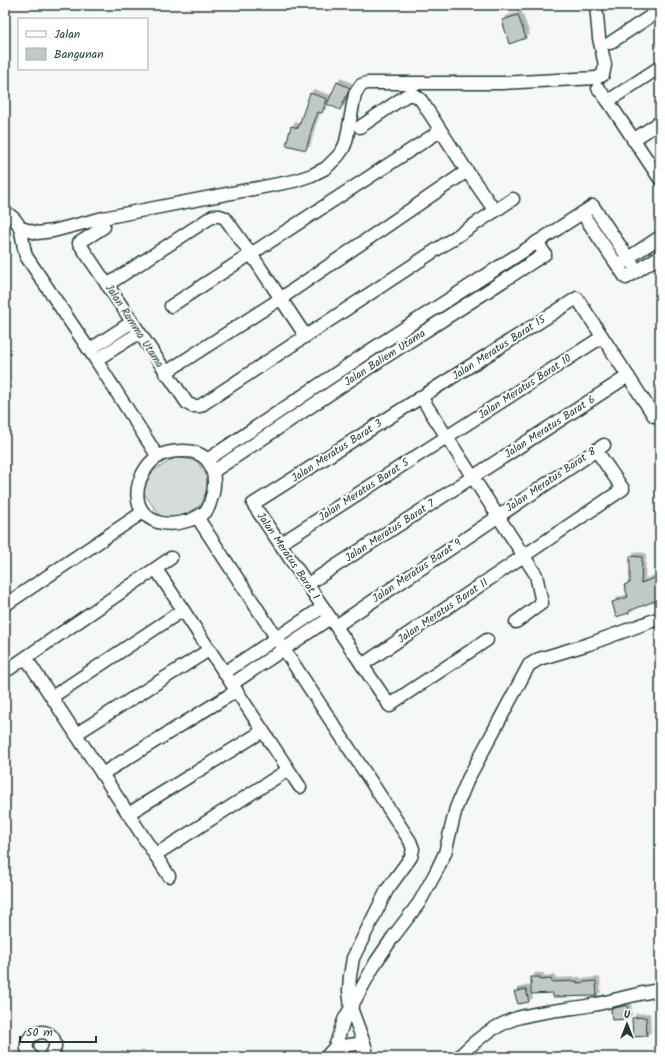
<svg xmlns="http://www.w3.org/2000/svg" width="665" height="1062" font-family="Kalam,sans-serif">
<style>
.grass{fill:#d6dcdb;stroke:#7a8c88}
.building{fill:#c0c9c6;stroke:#1f3d34;filter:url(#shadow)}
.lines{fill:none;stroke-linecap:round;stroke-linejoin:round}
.street-casing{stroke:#1f3d34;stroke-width:15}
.street{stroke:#fff;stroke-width:12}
.labels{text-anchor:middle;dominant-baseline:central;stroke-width:4;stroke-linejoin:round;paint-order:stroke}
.street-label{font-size:11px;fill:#1f3d34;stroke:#fff}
</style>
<defs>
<filter id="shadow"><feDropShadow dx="3.5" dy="-3.5" stdDeviation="0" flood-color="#0004"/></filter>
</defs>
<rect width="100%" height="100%" fill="#f6f7f7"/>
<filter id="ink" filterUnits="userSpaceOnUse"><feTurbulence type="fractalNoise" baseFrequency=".025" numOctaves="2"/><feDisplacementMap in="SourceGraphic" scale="8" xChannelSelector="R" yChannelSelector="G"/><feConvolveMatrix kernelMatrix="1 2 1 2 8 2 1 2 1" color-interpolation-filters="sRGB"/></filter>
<g filter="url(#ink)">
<path class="grass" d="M 176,457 L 197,461 L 210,480 L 207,500 L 180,519 L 160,516 L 143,492 L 150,473 Z"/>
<g class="building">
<path d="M 518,15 L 526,38 L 509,44 L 502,20 Z"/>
<path d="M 337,82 L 350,88 L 340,110 L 327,104 Z"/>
<path d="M 310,93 L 327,99 L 322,113 L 318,112 L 312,128 L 306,150 L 286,145 L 291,126 L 298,128 Z"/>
<path d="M 630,556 L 642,557 L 641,583 L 660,576 L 660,599 L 629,611 L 629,613 L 616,617 L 612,602 L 628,597 L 624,585 L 630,583 Z"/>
<path d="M 531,977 L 540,977 L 540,980 L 551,979 L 552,982 L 577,981 L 577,983 L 596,981 L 597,996 L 553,997 L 553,993 L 531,994 Z"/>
<path d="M 526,989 L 529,1002 L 518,1004 L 514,992 Z"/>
<path d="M 627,1005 L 628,1019 L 612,1020 L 611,1009 Z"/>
<path d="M 646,1017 L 647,1036 L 633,1037 L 632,1018 Z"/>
</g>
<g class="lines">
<defs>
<g id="street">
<path d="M 610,43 L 660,10"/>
<path d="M 598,88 L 608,101 L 660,179"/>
<path d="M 608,101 L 660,67"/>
<path d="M 360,127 L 407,95 L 415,95 L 421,100 L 467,171 L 495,211"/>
<path d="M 633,140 L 660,122"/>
<path d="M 5,212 C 25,223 20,236 26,256 L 96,360 L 158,457"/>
<path d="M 582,213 L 626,278 L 660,256"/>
<path d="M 104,227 L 79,243 L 187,403 L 192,406 L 200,406 L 513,199"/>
<path d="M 21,228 L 37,233 L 53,231 L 103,218 L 294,181 L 312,175 L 326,168 L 338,156 L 343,149 L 346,142 L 355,94 L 361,85 L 367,83 L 502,83 L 596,78 L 603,75 L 605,65 L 599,38 L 596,5"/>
<path d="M 622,262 L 660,237"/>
<path d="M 107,285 L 213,216 L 220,216 L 225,218 L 251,254 L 305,335"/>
<path d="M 171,306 L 440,131"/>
<path d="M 89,350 L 132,322"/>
<path d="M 96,360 L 139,333"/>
<path d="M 165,373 L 280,299 L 467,171"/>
<path d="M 421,397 L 536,575 L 542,603 L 516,622"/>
<path d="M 183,451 C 187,451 192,451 196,453 C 213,458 216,478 213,493 C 211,498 210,506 207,510 C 195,522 168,528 153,520 C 127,507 137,471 157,457 C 165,452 174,451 183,451 Z"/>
<path d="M 207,460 L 374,348 L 593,206 L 637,271"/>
<path d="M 214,471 L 382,359 L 545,254 L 537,242"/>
<path d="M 197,517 L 410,841 L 413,849 L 411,857 L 387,890 L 353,958 L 350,976 L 349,991 L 351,1008 L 364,1043 L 363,1057"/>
<path d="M 280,544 L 602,337"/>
<path d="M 156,569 L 300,787"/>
<path d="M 308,584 L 628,376"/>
<path d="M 5,605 L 143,512"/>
<path d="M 336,626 L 604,445"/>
<path d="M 26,658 L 169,876"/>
<path d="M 362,665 L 623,489 L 596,450"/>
<path d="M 9,669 L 171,558"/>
<path d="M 224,673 L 323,607"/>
<path d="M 232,684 L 330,618"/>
<path d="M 52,697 L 183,610"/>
<path d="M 389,705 L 487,640"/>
<path d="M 390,706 L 253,504 L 577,298 L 654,416"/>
<path d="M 76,734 L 209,650"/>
<path d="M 102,774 L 236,691"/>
<path d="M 128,814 L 263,731"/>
<path d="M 155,855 L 288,770"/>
<path d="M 335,1047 L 364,1043 L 366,1049"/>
<path d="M 32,1057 C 13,1038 50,1020 55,1043 C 56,1049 53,1053 49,1057"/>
<path d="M 326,1057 L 335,1047 L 344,1020 L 376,962 L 393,937 L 419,903 L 436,872 L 445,853 L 456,808 L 468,779 L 529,665 L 539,659 L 589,644 L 660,618"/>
<path d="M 459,1057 C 475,1040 492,1027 514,1019 C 538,1011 566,1010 592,1005 C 614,1001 637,993 660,990"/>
</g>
</defs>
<use href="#street" class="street-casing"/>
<use href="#street" class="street"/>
</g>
</g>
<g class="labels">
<g class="street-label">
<text transform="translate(134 326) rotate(57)">Jalan Ramma Utama</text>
<text transform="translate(499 348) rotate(-33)">Jalan Meratus Barat 15</text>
<text transform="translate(385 358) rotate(-33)">Jalan Baliem Utama</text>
<text transform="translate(525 387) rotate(-33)">Jalan Meratus Barat 10</text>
<text transform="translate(550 427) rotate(-33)">Jalan Meratus Barat 6</text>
<text transform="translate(337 451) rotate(-33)">Jalan Meratus Barat 3</text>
<text transform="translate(551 480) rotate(-34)">Jalan Meratus Barat 8</text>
<text transform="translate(364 490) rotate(-33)">Jalan Meratus Barat 5</text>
<text transform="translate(390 531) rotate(-33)">Jalan Meratus Barat 7</text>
<text transform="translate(288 556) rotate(56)">Jalan Meratus Barat 1</text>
<text transform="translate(417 571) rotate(-34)">Jalan Meratus Barat 9</text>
<text transform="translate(443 611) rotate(-34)">Jalan Meratus Barat 11</text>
</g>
</g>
<rect width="665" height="1062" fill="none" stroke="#fff" stroke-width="20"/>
<rect x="10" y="10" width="645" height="1042" fill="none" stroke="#1f3d34" stroke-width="1.5" filter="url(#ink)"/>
<rect x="18" y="18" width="130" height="52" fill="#ffffff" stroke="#a5b1ae"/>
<rect x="26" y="31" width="20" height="6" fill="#ffffff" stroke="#a5b1ae"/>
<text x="54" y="38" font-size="12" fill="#1f3d34">Jalan</text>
<rect x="26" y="48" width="20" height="12" fill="#c0c9c6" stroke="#a5b1ae"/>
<text x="54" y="58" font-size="12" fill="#1f3d34">Bangunan</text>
<g transform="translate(627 1024)" stroke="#ffffff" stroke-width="3" paint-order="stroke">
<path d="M0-3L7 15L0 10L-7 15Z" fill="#1f3d34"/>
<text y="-6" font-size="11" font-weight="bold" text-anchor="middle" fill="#1f3d34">U</text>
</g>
<path d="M20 1036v6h76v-6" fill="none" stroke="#1f3d34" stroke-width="2"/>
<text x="26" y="1036" font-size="12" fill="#1f3d34" stroke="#ffffff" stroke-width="3" paint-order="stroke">50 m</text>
</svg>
